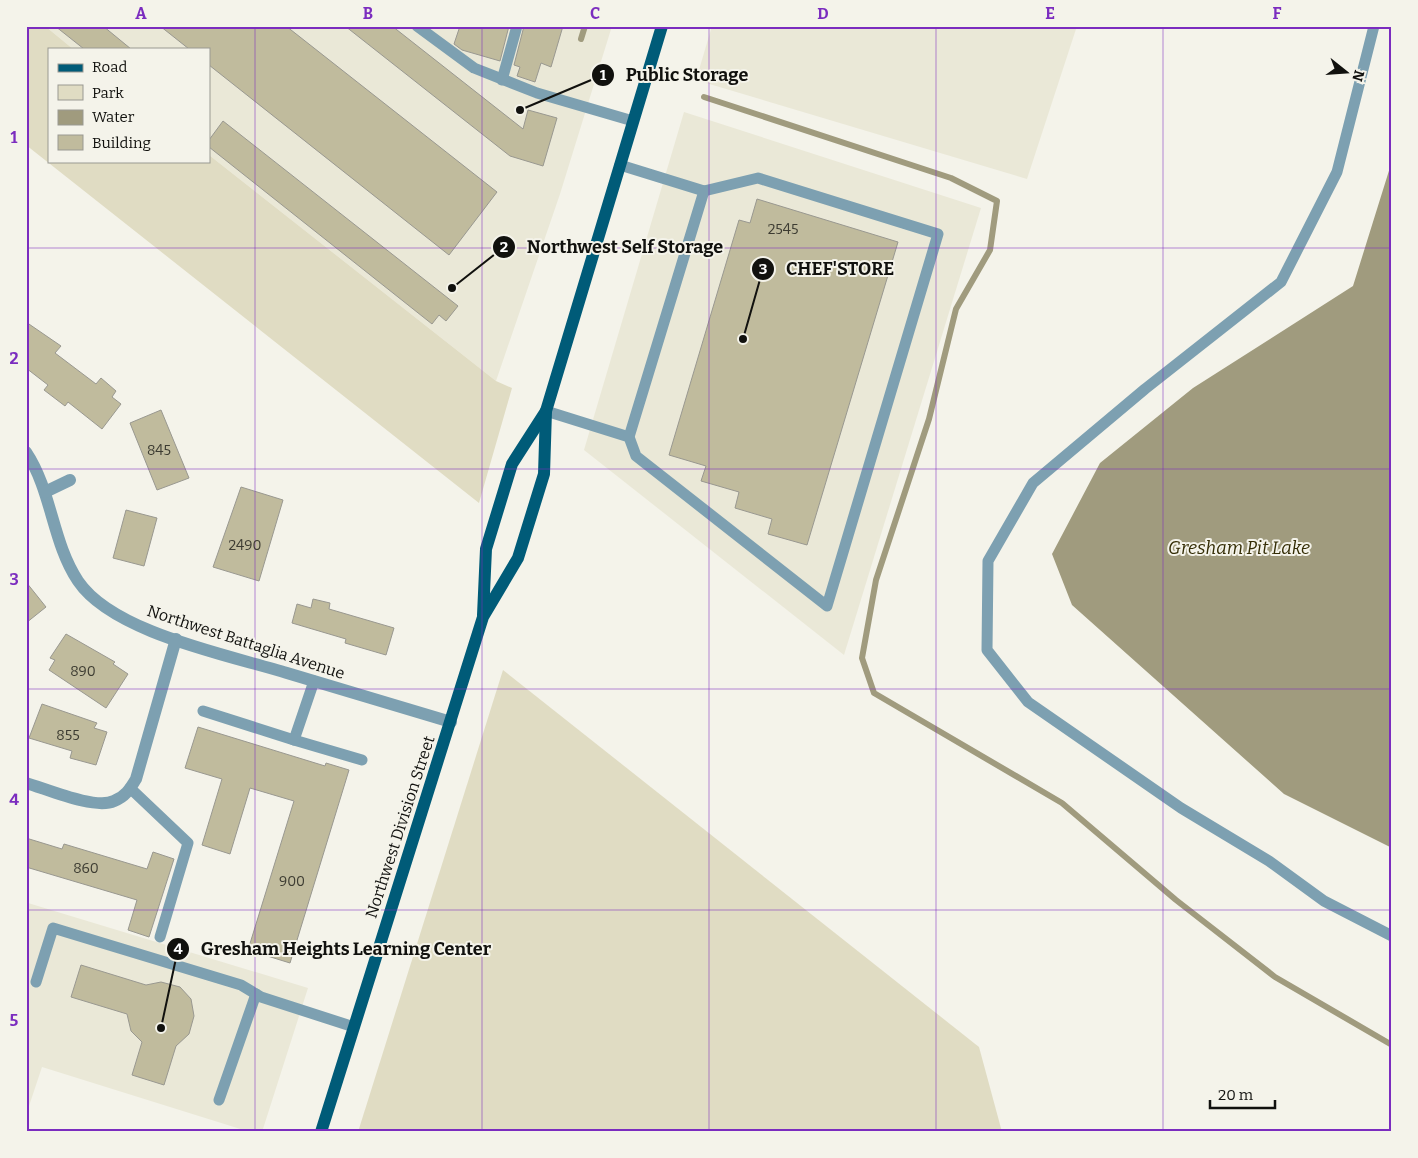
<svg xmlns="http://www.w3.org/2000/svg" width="1418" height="1158" font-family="Bitter,serif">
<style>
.built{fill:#eae8d7}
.green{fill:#e0dcc3}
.water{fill:#a09b7e}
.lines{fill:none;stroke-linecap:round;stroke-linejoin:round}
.stream{stroke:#a09b7e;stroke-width:6}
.building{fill:#c0bb9d;stroke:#999890}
.lane{stroke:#7da0b1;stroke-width:11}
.street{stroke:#7da0b1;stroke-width:12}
.primary{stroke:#005b78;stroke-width:12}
.grid{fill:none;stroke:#7b2cbf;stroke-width:1;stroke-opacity:0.55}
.labels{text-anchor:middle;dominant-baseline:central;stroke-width:4;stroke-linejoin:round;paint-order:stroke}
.number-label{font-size:14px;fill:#3d3c32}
.street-label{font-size:16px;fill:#11110e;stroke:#f4f3ea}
.water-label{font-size:18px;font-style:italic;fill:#332c04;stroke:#f4f3ea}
.leader{fill:none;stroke:#11110e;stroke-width:2}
.callout-dot{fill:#11110e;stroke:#f4f3ea;stroke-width:2}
.mark-label{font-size:15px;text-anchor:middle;font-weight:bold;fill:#fff}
.callout-label{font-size:18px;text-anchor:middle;font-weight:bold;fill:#11110e;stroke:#f4f3ea;stroke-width:4;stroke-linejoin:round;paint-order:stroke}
.neatline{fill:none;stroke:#7b2cbf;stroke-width:2}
.grid-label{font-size:16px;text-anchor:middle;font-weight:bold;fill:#7b2cbf}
</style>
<rect width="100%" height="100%" fill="#f4f3ea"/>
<g class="built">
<path d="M 45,26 L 612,26 L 560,194 L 496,381 L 209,155 L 209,49 L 73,49 Z"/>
<path d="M 712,26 L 1077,26 L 1027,179 L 696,80 Z"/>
<path d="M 684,112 L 981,208 L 844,655 L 584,450 Z"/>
<path d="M 28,903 L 308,988 L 262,1132 L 250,1132 L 42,1067 L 26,1115 L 26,909 Z"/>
</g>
<g class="green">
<path d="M 26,26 L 45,26 L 73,49 L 49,49 L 49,161 L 209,161 L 209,155 L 496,381 L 512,388 L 479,503 L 26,145 Z"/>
<path d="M 503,670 L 979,1047 L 1002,1132 L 358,1132 Z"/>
</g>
<path class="water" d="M 1392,161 L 1392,848 L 1284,794 L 1072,605 L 1052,554 L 1100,463 L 1193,388 L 1353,286 Z"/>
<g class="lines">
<g class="stream">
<path d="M 581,39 L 585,26"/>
<path d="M 704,97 L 951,178 L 997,201 L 990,250 L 956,309 L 929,419 L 876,580 L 862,658 L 874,693 L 1062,803 L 1176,900 L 1275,977 L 1392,1045"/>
</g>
</g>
<g class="building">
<path d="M 55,26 L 103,26 L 131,49 L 84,49 Z"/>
<path d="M 160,26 L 286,26 L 497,192 L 449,255 L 209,65 L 209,49 L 189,49 Z"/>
<path d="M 345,26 L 392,26 L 523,129 L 528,110 L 557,118 L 543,166 L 510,156 Z"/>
<path d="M 460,26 L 509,26 L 500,61 L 462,50 L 454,44 Z"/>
<path d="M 524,26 L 563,26 L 551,67 L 541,63 L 535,82 L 517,76 L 520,67 L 514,65 Z"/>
<path d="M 223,121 L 458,306 L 446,321 L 439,315 L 432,324 L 209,147 L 209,140 Z"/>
<path d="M 757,199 L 898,242 L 807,545 L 768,534 L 772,519 L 735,508 L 739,492 L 701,481 L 706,466 L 669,455 L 739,220 L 750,223 Z"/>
<path d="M 26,322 L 61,346 L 55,353 L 96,384 L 101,378 L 116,391 L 112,397 L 121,404 L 102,429 L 68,402 L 65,406 L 44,390 L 48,385 L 26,368 Z"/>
<path d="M 161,410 L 189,478 L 157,490 L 130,423 Z"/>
<path d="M 241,487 L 283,500 L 259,581 L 213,567 Z"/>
<path d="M 126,510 L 157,518 L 144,566 L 113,558 Z"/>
<path d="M 26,582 L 46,607 L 26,623 Z"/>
<path d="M 313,599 L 330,603 L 329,609 L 394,628 L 386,655 L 345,643 L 346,639 L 292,623 L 297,604 L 311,608 Z"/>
<path d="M 66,634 L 115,662 L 113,664 L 128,674 L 106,708 L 49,670 L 55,660 L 50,658 Z"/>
<path d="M 42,704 L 97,723 L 94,728 L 107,732 L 96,765 L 70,758 L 72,751 L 29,738 Z"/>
<path d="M 198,727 L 325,766 L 326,763 L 349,770 L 290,963 L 248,950 L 294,801 L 250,788 L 230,854 L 202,845 L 222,779 L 185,768 Z"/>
<path d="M 26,838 L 62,849 L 64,844 L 147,869 L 153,852 L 174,859 L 149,937 L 128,930 L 137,900 L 26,867 Z"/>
<path d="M 81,965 L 146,985 L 161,982 L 180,987 L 191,999 L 194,1016 L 189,1034 L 176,1046 L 164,1085 L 132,1075 L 142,1042 L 131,1031 L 127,1014 L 71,997 Z"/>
</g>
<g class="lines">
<g class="lane">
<path d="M 417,26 L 474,68 L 537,93 L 633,121"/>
<path d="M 1374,26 L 1337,172 L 1281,282 L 1145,389 L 1033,483 L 988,561 L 987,650 L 1028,702 L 1181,808 L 1269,861 L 1324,901 L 1392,936"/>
<path d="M 502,80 L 517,26"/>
<path d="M 546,411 L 629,437 L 636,456 L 827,606 L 938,234 L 758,178 L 704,191 L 620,165"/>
<path d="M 629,437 L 704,191"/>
<path d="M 314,681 L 294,740 L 362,760"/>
<path d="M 203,711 L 294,740"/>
<path d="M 130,788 L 188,843 L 160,937"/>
<path d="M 36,982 L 53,928 L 241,985 L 261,997 L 354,1027"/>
<path d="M 219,1100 L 256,994"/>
</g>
<g class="street">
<path d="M 26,452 C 52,491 52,542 78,581 C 113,633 229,655 287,673 C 342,689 396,706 451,722"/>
<path d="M 45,492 L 70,480"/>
<path d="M 26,783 C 47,789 95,810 114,801 C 125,797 130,789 136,779 L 176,639"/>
</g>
<g class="primary">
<path d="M 483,615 L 486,549 L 512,464 L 546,411"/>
<path d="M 321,1132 L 483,617 L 518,558 L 544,474 L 546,411 L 662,26"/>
</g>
</g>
<path class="grid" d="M 255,26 L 255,1132M 482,26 L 482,1132M 709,26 L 709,1132M 936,26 L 936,1132M 1163,26 L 1163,1132M 26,248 L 1392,248M 26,469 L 1392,469M 26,689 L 1392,689M 26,910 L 1392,910"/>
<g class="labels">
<g class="number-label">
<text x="783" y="229">2545</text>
<text x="159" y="450">845</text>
<text x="245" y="545">2490</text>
<text x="83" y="671">890</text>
<text x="68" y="735">855</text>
<text x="86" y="868">860</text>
<text x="292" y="881">900</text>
</g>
<g class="street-label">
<text transform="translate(246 642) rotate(18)">Northwest Battaglia Avenue</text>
<text transform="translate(400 827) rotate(-72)">Northwest Division Street</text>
</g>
<g class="water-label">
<text x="1239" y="548">Gresham Pit Lake</text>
</g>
</g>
<path class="leader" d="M520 110L603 75M452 288L504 247M743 339L763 269M161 1028L178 949"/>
<g class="callout-dot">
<circle cx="520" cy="110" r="5"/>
<circle cx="452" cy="288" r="5"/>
<circle cx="743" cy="339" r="5"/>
<circle cx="161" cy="1028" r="5"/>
<circle cx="603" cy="75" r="12"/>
<circle cx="504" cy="247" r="12"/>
<circle cx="763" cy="269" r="12"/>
<circle cx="178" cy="949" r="12"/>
</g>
<g class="mark-label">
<text x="603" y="80">1</text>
<text x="504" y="252">2</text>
<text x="763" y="274">3</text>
<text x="178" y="954">4</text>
</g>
<g class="callout-label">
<text x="687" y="81">Public Storage</text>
<text x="625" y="253">Northwest Self Storage</text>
<text x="840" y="275">CHEF'STORE</text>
<text x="346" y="955">Gresham Heights Learning Center</text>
</g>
<rect width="1418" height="1158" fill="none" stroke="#f4f3ea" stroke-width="55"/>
<rect x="48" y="48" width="162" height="115" fill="#f4f3ea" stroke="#999992"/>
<rect x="58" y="64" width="25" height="8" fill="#005b78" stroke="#999992"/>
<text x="92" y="72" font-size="15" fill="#11110e">Road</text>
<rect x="58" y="85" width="25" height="15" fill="#e0dcc3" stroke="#999992"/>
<text x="92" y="98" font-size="15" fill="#11110e">Park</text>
<rect x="58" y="110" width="25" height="15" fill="#a09b7e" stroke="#999992"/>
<text x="92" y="122" font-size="15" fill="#11110e">Water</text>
<rect x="58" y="135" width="25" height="15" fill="#c0bb9d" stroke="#999992"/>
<text x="92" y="148" font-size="15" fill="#11110e">Building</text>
<g transform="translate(1346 72) rotate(107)" stroke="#f4f3ea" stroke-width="4" paint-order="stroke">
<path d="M0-4L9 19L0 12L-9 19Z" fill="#11110e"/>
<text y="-8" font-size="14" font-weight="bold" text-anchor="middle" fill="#11110e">N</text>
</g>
<path d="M1210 1100v8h65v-8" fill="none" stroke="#11110e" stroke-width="2.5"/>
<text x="1218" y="1100" font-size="15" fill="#11110e" stroke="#f4f3ea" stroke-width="4" paint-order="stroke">20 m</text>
<rect x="28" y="28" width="1362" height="1102" class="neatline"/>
<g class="grid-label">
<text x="141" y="19">A</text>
<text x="368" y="19">B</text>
<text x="595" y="19">C</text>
<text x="823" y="19">D</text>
<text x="1050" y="19">E</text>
<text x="1277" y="19">F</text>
<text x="14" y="143">1</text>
<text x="14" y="364">2</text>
<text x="14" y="585">3</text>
<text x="14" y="805">4</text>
<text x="14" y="1026">5</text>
</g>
</svg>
